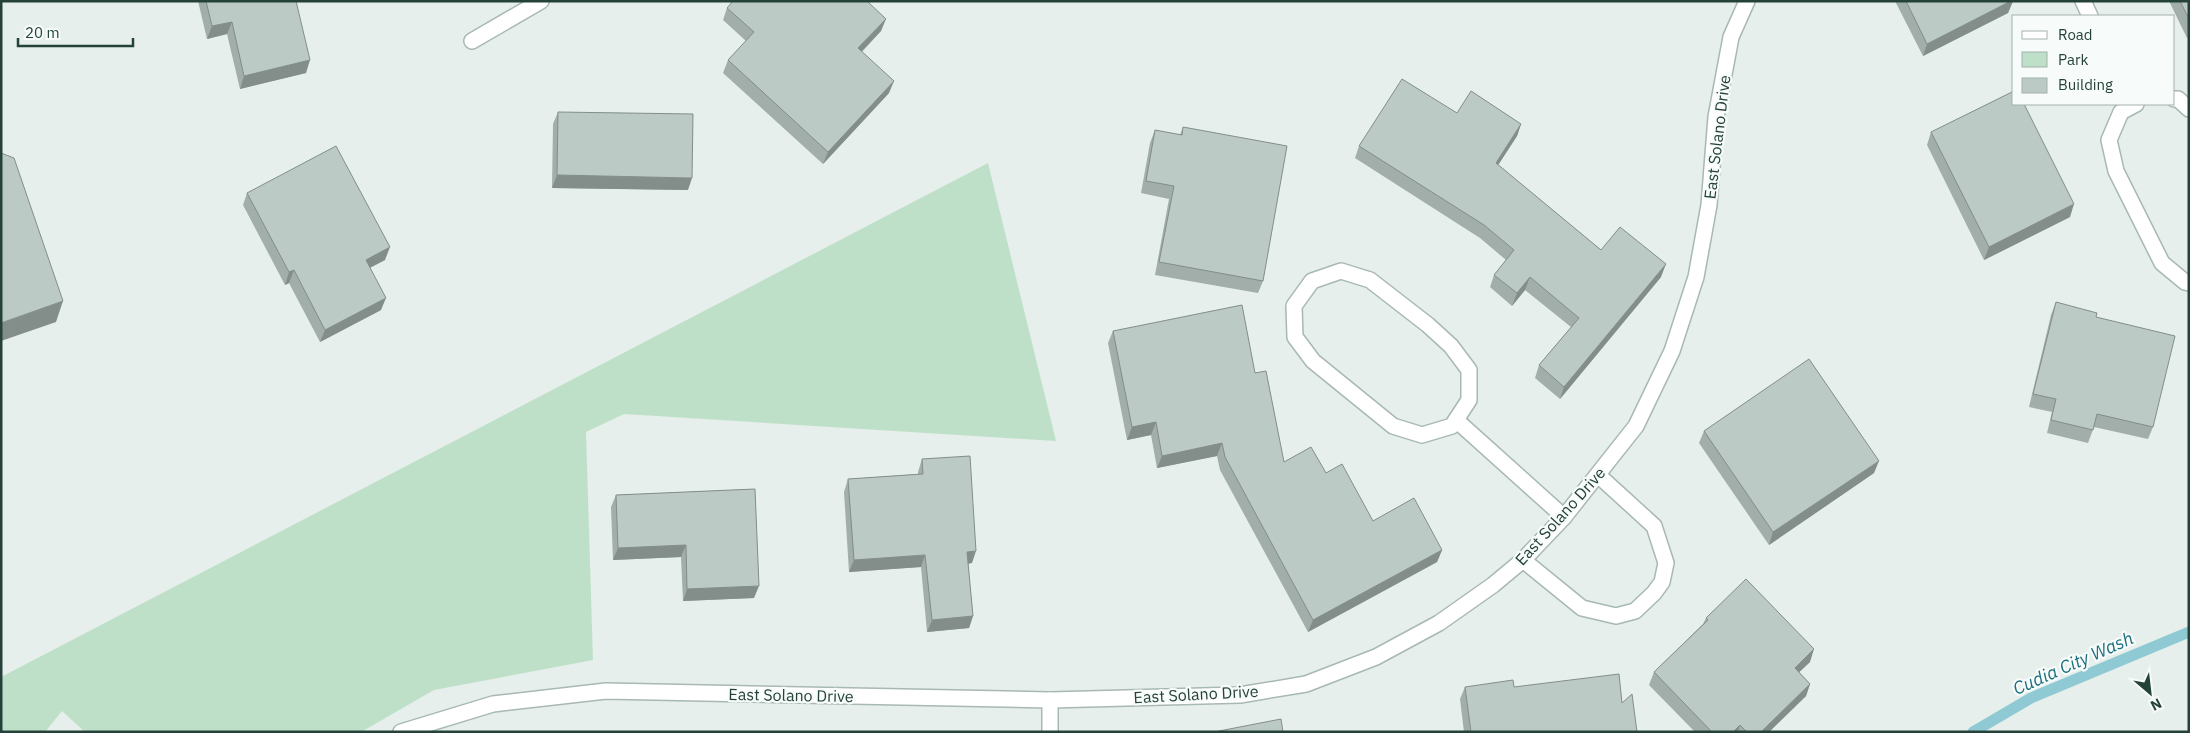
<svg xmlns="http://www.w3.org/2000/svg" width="2190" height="733" font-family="'IBM Plex Sans',sans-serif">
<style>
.green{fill:#bfe0c8}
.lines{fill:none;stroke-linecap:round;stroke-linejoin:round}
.stream{stroke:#8ec9d4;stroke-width:11}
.minor-casing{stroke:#a8b8b2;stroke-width:18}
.minor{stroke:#fff;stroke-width:15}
.wall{fill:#a1aea9}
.shaded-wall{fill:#838d89}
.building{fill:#bbcac4;stroke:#838d89}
.labels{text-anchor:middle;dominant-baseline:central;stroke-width:4.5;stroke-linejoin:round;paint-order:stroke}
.street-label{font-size:16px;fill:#24423a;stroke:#f7fbf9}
.water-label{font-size:18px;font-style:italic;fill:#1c6f80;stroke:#f7fbf9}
</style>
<rect width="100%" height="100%" fill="#e6efeb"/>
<path class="green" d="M 988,163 L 1056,441 L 624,414 L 586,432 L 593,660 L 434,690 L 361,732 L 85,732 L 62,711 L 45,732 L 1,732 L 1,677 Z"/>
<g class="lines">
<path class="stream" d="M 1973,732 L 2031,698 L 2189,632"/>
<defs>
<g id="minor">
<path d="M 2083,1 L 2090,16"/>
<path d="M 472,41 L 541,1"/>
<path d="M 2174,99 L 2178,99 L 2189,109"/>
<path d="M 2136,104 L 2121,112 L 2109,140 L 2116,171 L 2162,263 L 2185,282 L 2189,283"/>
<path d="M 1341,271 L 1370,280 L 1428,325 L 1451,346 L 1469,370 L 1469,400 L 1452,426 L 1422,435 L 1393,426 L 1313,361 L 1295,337 L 1294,306 L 1312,281 Z"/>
<path d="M 1456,420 L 1564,517"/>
<path d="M 1523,560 L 1582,608 L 1616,616 L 1635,611 L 1654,593 L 1662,582 L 1666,563 L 1654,526 L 1598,475"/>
<path d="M 401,732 L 493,704 L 606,691 L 1050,700 L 1240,695 L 1306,684 L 1376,657 L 1439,623 L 1493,585 L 1523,560 L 1564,517 L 1636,426 L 1672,351 L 1696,277 L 1709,205 L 1716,117 L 1731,37 L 1747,1"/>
<path d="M 1050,732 L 1050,700"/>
</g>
</defs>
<use href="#minor" class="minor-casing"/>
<use href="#minor" class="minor"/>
</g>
<g class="wall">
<path d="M 198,1 L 296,1 L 306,73 L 240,89 L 227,34 L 207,39 Z"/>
<path d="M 1895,1 L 2013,1 L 2008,13 L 1923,56 Z"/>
<path d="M 2169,1 L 2189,1 L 2189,37 L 2187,38 Z"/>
<path d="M 727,8 L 881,31 L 862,52 L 889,93 L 823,164 L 723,73 L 728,60 L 746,41 L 723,20 Z"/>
<path d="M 558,112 L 688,190 L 552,188 L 553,124 Z"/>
<path d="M 1457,113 L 1521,124 L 1517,136 L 1498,165 L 1601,250 L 1661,277 L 1560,399 L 1535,378 L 1539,365 L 1571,327 L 1525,290 L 1512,306 L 1490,287 L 1494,275 L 1506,260 L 1480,238 L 1355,158 L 1359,146 Z"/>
<path d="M 1183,127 L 1263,281 L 1258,293 L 1155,275 L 1169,199 L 1141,193 L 1150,143 L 1155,130 L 1180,135 Z"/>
<path d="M 1931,132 L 2070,217 L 1984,260 L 1927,145 Z"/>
<path d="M 247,193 L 385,260 L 370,268 L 381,310 L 320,342 L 289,283 L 285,285 L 243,205 Z"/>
<path d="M 2056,302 L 2153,427 L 2148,439 L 2094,427 L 2088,443 L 2047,433 L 2052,412 L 2029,407 L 2051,315 Z"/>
<path d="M 1113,331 L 1255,373 L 1284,462 L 1326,473 L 1373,521 L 1442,550 L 1437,562 L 1308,632 L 1220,470 L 1217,456 L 1157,468 L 1151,435 L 1127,440 L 1108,343 Z"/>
<path d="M 1704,431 L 1874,473 L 1769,545 L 1699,443 Z"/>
<path d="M 922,459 L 972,563 L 968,564 L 973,616 L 969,628 L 927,632 L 921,567 L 849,572 L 844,492 L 848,479 L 918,474 L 918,472 Z"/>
<path d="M 755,489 L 754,598 L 683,601 L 681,557 L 613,560 L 611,507 L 616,495 Z"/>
<path d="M 1706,618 L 1810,662 L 1799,672 L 1810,684 L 1806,696 L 1769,732 L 1695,732 L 1649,685 L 1654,672 L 1703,624 Z"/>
<path d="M 1465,687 L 1514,687 L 1622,703 L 1637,732 L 1464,732 L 1460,699 Z"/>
</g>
<g class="shaded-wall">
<path d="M 2011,1 L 2013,1 L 2008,13 L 1923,56 L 1927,44 Z"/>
<path d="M 886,19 L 881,31 L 853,60 L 858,48 Z"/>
<path d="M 232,22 L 227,34 L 207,39 L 212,26 Z"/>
<path d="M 310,60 L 306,73 L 240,89 L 244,76 Z"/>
<path d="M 894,81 L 889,93 L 823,164 L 828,152 Z"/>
<path d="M 1521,124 L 1517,136 L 1491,176 L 1496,163 Z"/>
<path d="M 557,175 L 692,178 L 688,190 L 552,188 Z"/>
<path d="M 2074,204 L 2070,217 L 1984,260 L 1989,247 Z"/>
<path d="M 390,247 L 385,260 L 361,272 L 366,260 Z"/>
<path d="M 1666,264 L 1661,277 L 1560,399 L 1564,387 Z"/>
<path d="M 294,270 L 289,283 L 285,285 L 289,272 Z"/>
<path d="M 1530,277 L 1525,290 L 1512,306 L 1517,293 Z"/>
<path d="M 386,298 L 381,310 L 320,342 L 325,330 Z"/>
<path d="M 63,301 L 56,322 L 1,341 L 1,323 Z"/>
<path d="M 1156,422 L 1151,435 L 1127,440 L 1132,427 Z"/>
<path d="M 1222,443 L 1217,456 L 1157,468 L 1162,456 Z"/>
<path d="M 1879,461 L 1874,473 L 1769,545 L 1773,532 Z"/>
<path d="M 686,545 L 681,557 L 613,560 L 618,548 Z"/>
<path d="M 1442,550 L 1437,562 L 1308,632 L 1313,620 Z"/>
<path d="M 976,551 L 972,563 L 962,564 L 967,552 Z"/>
<path d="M 925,555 L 921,567 L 849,572 L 854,560 Z"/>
<path d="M 759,586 L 754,598 L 683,601 L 687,589 Z"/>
<path d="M 973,616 L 969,628 L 927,632 L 932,620 Z"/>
<path d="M 1814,649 L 1810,662 L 1790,681 L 1795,668 Z"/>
<path d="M 1810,684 L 1806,696 L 1769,732 L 1761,732 Z"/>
<path d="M 1740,725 L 1738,732 L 1733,732 Z"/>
</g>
<g class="building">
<path d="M 206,1 L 296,1 L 310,60 L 244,76 L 232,22 L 212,26 Z"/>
<path d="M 733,1 L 867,1 L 886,19 L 858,48 L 894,81 L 828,152 L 728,60 L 754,32 L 727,8 Z"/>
<path d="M 1906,1 L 2011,1 L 1927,44 Z"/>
<path d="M 2180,1 L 2189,1 L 2189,19 Z"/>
<path d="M 1402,79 L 1457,113 L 1471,91 L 1521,124 L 1496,163 L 1601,250 L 1620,227 L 1666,264 L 1564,387 L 1539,365 L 1579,318 L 1530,277 L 1517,293 L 1494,275 L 1514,250 L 1484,225 L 1359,146 Z"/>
<path d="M 2014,91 L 2014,104 L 2024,104 L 2074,204 L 1989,247 L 1931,132 Z"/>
<path d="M 558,112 L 693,114 L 692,178 L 557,175 Z"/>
<path d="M 1183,127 L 1287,146 L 1263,281 L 1159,262 L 1174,186 L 1146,181 L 1155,130 L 1182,135 Z"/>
<path d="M 336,146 L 390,247 L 366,260 L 386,298 L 325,330 L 294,270 L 289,272 L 247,193 Z"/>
<path d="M 1,153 L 14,158 L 63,301 L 1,323 Z"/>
<path d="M 2056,302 L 2097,313 L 2096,317 L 2175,336 L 2153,427 L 2097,414 L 2093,430 L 2051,420 L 2056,399 L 2033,394 Z"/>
<path d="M 1242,305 L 1255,373 L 1266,371 L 1284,462 L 1311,447 L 1326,473 L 1342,464 L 1373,521 L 1414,498 L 1442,550 L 1313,620 L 1225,457 L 1222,443 L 1162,456 L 1156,422 L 1132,427 L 1113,331 Z"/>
<path d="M 1809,359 L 1879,461 L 1773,532 L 1704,431 Z"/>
<path d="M 970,456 L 976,551 L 967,552 L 973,616 L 932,620 L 925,555 L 854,560 L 848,479 L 923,474 L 922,459 Z"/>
<path d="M 755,489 L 759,586 L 687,589 L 686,545 L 618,548 L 616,495 Z"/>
<path d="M 1746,579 L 1814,649 L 1795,668 L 1810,684 L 1761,732 L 1747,732 L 1740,725 L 1733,732 L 1712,732 L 1654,672 L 1708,620 L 1706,618 Z"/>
<path d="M 1619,674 L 1622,703 L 1632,694 L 1637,732 L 1471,732 L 1465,687 L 1513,680 L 1514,687 Z"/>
<path d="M 1281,719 L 1283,732 L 1214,732 Z"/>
</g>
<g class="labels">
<g class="street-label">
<text transform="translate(1717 137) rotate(-83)">East Solano Drive</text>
<text transform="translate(1560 516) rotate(-48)">East Solano Drive</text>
<text transform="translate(1196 694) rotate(-3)">East Solano Drive</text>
<text transform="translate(791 695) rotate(1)">East Solano Drive</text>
</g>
<g class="water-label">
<text transform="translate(2073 663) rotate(-24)">Cudia City Wash</text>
</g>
</g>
<rect width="2190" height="733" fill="none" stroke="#24423a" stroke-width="5"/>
<rect x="2012" y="15" width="162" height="90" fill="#f7fbf9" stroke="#a3b1ad"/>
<rect x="2022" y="31" width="25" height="8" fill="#ffffff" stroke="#a3b1ad"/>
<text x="2058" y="40" font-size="15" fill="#24423a">Road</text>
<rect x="2022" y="52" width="25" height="15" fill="#bfe0c8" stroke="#a3b1ad"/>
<text x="2058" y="65" font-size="15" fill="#24423a">Park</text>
<rect x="2022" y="78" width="25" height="15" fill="#bbcac4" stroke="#a3b1ad"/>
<text x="2058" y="90" font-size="15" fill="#24423a">Building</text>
<g transform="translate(2150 693) rotate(152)" stroke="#f7fbf9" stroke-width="4" paint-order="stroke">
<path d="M0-4L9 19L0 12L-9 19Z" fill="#24423a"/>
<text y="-8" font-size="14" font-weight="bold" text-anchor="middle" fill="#24423a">N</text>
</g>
<path d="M18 38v8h115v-8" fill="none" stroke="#24423a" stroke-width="2.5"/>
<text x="25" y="38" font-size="15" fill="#24423a" stroke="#f7fbf9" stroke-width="4" paint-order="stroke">20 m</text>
</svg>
